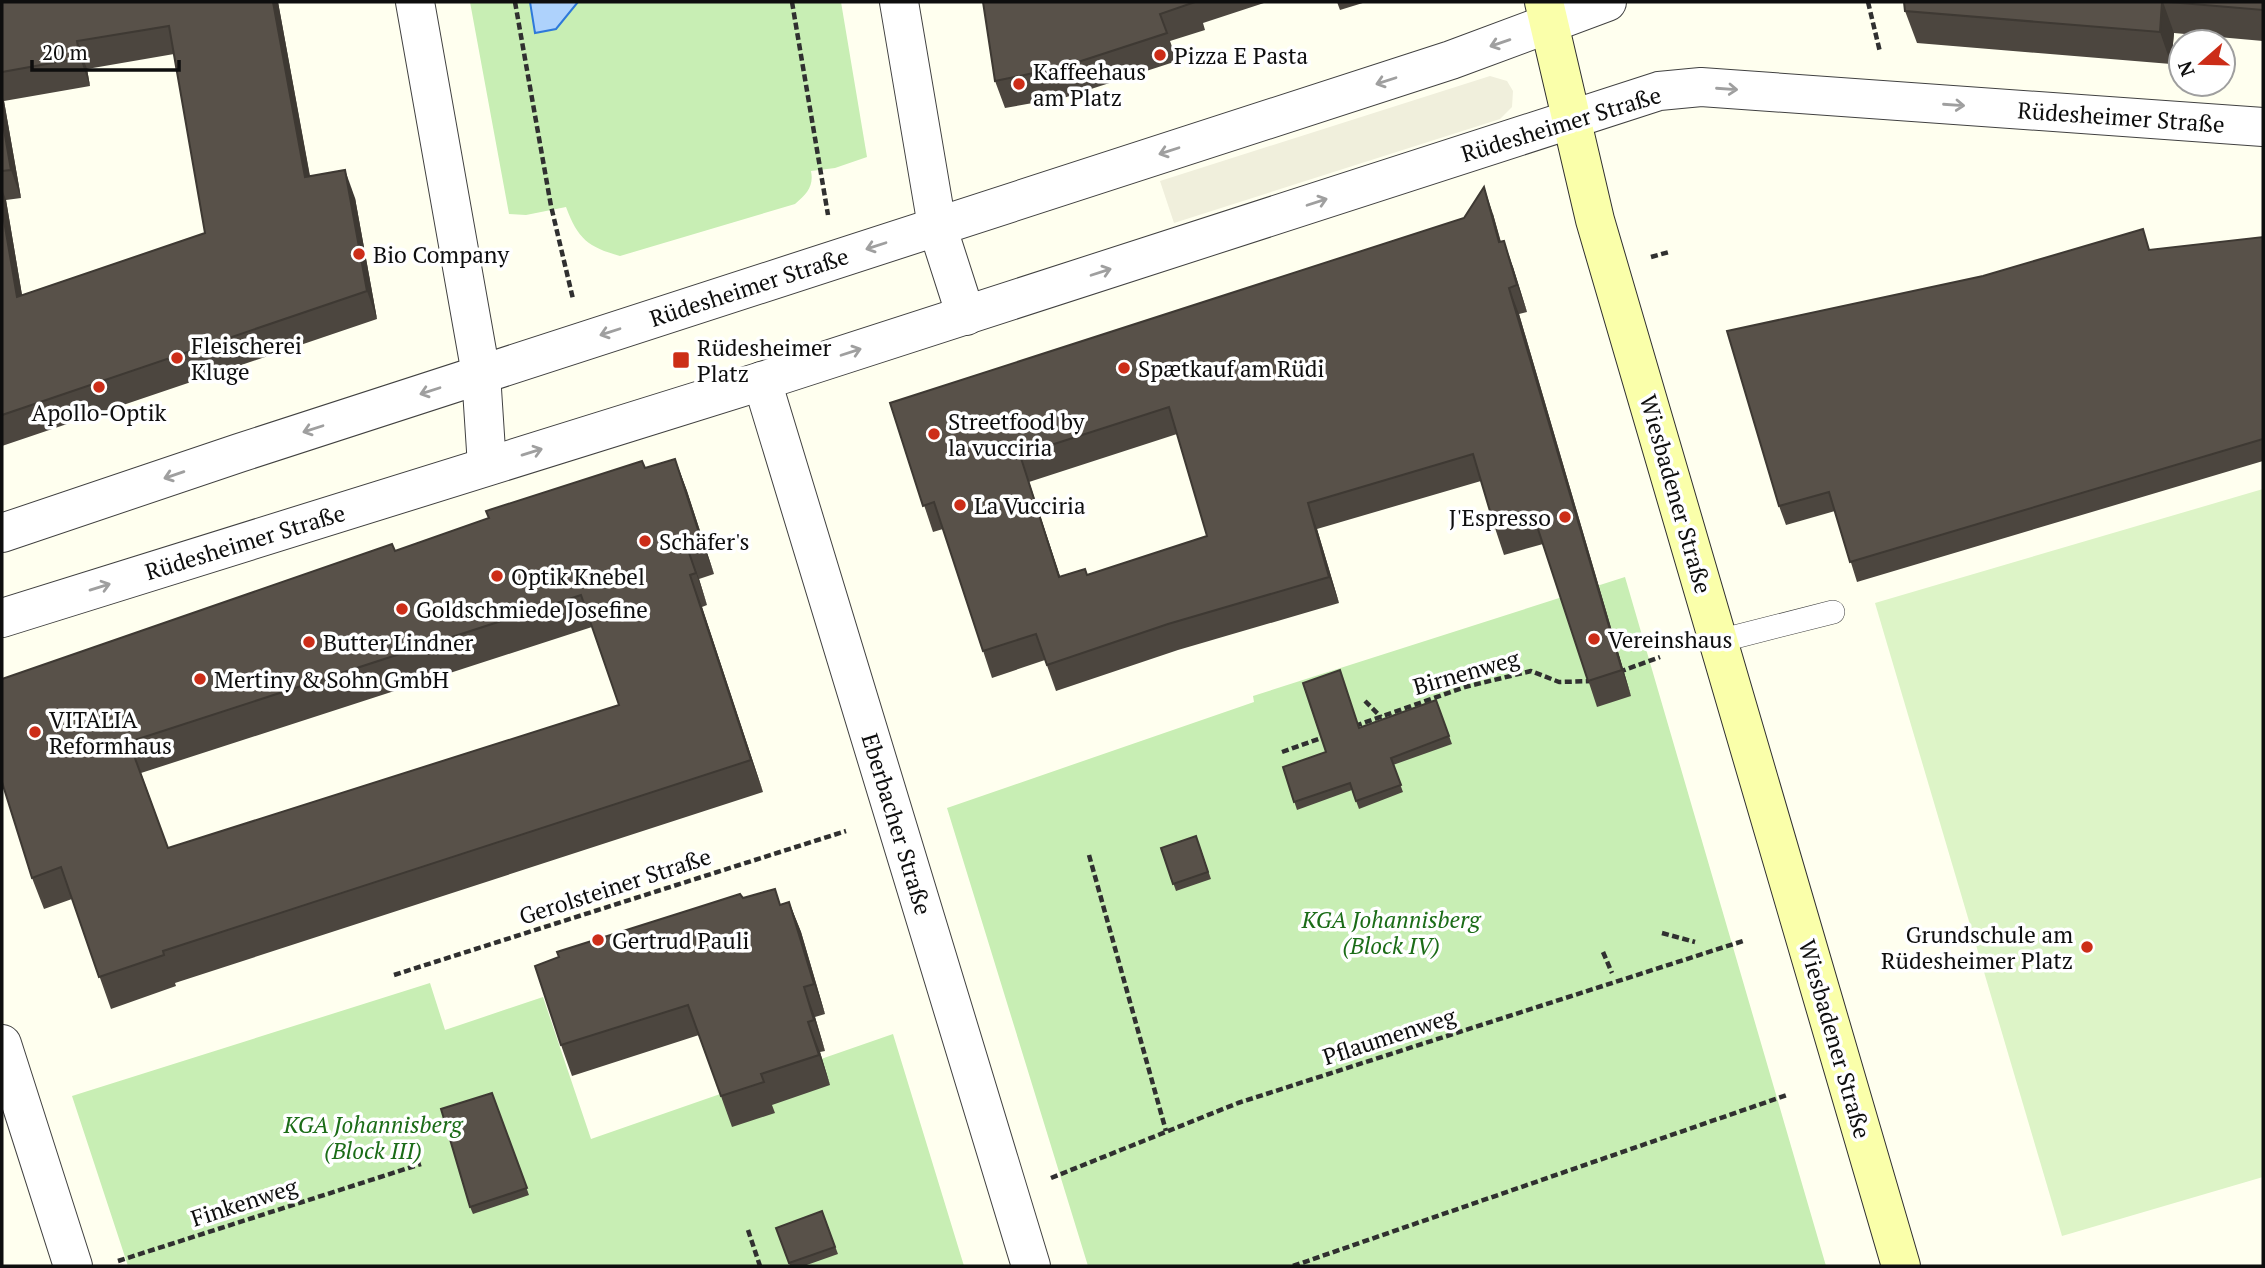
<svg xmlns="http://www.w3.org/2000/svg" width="2265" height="1268" font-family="'PT Serif',serif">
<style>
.green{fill:#c8eeb4}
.pitch{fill:#ddf4c7}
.plaza{fill:#f0efdc}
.water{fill:#aed2fc;stroke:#2e79da;stroke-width:2}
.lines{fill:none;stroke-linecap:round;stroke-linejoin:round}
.lane-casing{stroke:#414141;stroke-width:24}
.street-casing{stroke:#414141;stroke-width:40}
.secondary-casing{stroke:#303030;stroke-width:40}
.path{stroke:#303030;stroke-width:4.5;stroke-dasharray:7 3.5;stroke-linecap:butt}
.lane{stroke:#fff;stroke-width:23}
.street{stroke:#fff;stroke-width:38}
.secondary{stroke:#faffaa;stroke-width:38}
.wall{fill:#4c463f;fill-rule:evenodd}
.shaded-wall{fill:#3e3933}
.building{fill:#585149;stroke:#3e3933;stroke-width:2;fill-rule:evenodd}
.oneway{stroke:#9f9f9f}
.poi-dot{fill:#cc2d18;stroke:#fff;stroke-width:2.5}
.labels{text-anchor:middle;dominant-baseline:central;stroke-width:7;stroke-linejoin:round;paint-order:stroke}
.poi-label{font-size:23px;fill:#0e0e0e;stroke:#fff;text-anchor:start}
.street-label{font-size:23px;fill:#0e0e0e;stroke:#fff}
.park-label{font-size:23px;font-style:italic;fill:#1b6c17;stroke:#fff}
</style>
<rect width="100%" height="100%" fill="#ffffef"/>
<g class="green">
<path d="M 470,2 L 841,2 L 867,157 L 835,168 L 811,171 C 814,186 807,194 795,204 L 620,256 C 588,247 578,239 566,207 L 526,215 L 509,214 Z"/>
<path d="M 1625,577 L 1826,1266 L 1088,1266 L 947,808 L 1254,702 L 1253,696 Z"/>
<path d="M 430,983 L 445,1030 L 543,997 L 591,1139 L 893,1034 L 964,1266 L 128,1266 L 72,1096 Z"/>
</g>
<path class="pitch" d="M 2263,489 L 2263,1177 L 2062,1236 L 1875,603 Z"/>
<path class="plaza" d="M 1490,76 L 1507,81 L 1513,91 L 1512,107 L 1500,119 L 1174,223 L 1160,181 Z"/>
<path class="water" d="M 530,2 L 578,2 L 556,29 L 535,33 Z"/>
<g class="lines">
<defs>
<path id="lane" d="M 1719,641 L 1833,612"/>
<g id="street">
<path d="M 415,2 L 481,374 L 487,466"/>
<path d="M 899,2 L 937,226 L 966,316"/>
<path d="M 762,381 L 1031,1266"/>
<path d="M 2,533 L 239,453 L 1451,60 L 1607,2"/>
<path d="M 2,618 L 762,381 L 1659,91 L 1701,87 L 2263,127"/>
<path d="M 2,1044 L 73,1266"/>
</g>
<path id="secondary" d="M 1544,2 L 1595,220 L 1901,1266"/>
</defs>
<use href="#lane" class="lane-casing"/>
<use href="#street" class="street-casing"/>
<use href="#secondary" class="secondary-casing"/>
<g class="path">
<path d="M 515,2 L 551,206 L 573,299"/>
<path d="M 792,2 L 828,215"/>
<path d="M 1868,2 L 1880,52"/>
<path d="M 1651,257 L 1669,252"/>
<path d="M 1619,672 L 1660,657"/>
<path d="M 1365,701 L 1381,717"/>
<path d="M 1355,726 L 1465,687 L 1531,671 L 1559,682 L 1594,681"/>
<path d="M 1282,752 L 1324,737"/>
<path d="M 1089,855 L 1166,1131"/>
<path d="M 1662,933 L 1695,942"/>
<path d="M 1603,952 L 1612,973"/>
<path d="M 394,975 L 846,831"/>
<path d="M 1376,1038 L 1380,1047"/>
<path d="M 1051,1178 L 1238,1103 L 1743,941"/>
<path d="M 748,1230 L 760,1266"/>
<path d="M 118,1261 L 421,1164"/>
<path d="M 1293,1266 L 1787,1095"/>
</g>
<use href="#lane" class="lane"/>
<use href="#street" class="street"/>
<use href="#secondary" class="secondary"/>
</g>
<g class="wall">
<path d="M 2,2 L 278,2 L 310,176 L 355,198 L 377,319 L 2,446 ZM 174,54 L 205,233 L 22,295 L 6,200 L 21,198 L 4,101 L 90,86 L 87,69 Z"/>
<path d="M 983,2 L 1267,2 L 1203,23 L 1205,30 L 1170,41 L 1177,61 L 1045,104 L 1044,101 L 1005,108 L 995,81 Z"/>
<path d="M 1337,2 L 1366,2 L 1340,10 Z"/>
<path d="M 1904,2 L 2263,2 L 2263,41 L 2174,33 L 2171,64 L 1917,43 L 1905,11 Z"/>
<path d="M 1493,214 L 1501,242 L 1513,267 L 1527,312 L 1519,314 L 1631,696 L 1597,707 L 1543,544 L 1504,555 L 1495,528 L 1481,481 L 1317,529 L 1339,603 L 1178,650 L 1056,691 L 1045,660 L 992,678 L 943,529 L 933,532 L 890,403 ZM 1177,434 L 1207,536 L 1087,575 L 1060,577 L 1029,482 Z"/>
<path d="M 2263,237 L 2263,461 L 1857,582 L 1835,511 L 1786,525 L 1779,506 L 1983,276 L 2150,250 Z"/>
<path d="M 675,459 L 687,491 L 714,574 L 699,579 L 707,605 L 702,607 L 763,792 L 175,983 L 176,986 L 111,1009 L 72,899 L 44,909 L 32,878 L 2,782 L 645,468 ZM 592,627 L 619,705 L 168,848 L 141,773 Z"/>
<path d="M 1436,700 L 1452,744 L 1393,765 L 1403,792 L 1359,809 L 1352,790 L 1297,810 L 1283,767 L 1326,752 L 1359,728 Z"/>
<path d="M 1196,836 L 1211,879 L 1176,891 L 1161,848 Z"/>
<path d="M 743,898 L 781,904 L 789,902 L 801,932 L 825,1014 L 815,1017 L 825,1051 L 820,1052 L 830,1085 L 772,1105 L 775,1113 L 732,1127 L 699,1035 L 572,1076 L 561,1045 L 559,957 Z"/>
<path d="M 492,1093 L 529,1195 L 473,1214 L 470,1207 Z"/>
<path d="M 822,1211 L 838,1254 L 804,1266 L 790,1266 L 776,1228 Z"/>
</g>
<g class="shaded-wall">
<path d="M 273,2 L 278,2 L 315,205 L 305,177 Z"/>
<path d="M 2163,2 L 2174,33 L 2171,64 L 2160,32 Z"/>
<path d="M 77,41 L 87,69 L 90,86 L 80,58 Z"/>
<path d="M 2,95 L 4,101 L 21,198 L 11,170 L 2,118 Z"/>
<path d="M 345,170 L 355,198 L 377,319 L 367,291 Z"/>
<path d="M 1484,187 L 1493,214 L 1508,269 L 1499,242 Z"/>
<path d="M 2,189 L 6,200 L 27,325 L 17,297 L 2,209 Z"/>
<path d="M 1504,241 L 1513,267 L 1527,312 L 1517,285 Z"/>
<path d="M 1509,288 L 1519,314 L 1631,696 L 1622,670 Z"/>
<path d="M 1020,455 L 1029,482 L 1069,603 L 1059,577 Z"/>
<path d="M 675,459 L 687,491 L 714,574 L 702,542 Z"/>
<path d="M 1308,503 L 1317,529 L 1339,603 L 1329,577 Z"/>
<path d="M 687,547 L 699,579 L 707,605 L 696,573 Z"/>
<path d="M 690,575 L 702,607 L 763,792 L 751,760 Z"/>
<path d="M 789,902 L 801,932 L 825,1014 L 814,984 Z"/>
<path d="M 804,987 L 815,1017 L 825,1051 L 814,1020 Z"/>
<path d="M 808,1022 L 820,1052 L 830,1085 L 819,1055 Z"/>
</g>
<g class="building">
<path d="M 2,2 L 273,2 L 305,177 L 345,170 L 367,291 L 2,415 L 2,209 L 17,297 L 205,233 L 169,26 L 77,41 L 80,58 L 2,72 Z"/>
<path d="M 983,2 L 1195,2 L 1160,14 L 1167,33 L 1035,76 L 1034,73 L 995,81 Z"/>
<path d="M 1904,2 L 2162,2 L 2160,32 L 1905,11 Z"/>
<path d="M 2169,2 L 2263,2 L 2263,10 Z"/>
<path d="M 2,118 L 11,170 L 2,171 Z"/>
<path d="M 1484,187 L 1499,242 L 1504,241 L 1517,285 L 1509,288 L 1622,670 L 1588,681 L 1534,517 L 1495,528 L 1473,454 L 1308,503 L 1329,577 L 1168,624 L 1047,665 L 1036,634 L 983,651 L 934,502 L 923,506 L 890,403 L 1464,218 ZM 1169,407 L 1207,536 L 1087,575 L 1085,569 L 1059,577 L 1020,455 Z"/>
<path d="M 2143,229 L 2149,250 L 2263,237 L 2263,439 L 1850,562 L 1829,492 L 1779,506 L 1727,331 L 1983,276 Z"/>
<path d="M 675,459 L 702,542 L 687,547 L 696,573 L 690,575 L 751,760 L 163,951 L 164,955 L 99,977 L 61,867 L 32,878 L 2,782 L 2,679 L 392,544 L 395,551 L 489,518 L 486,511 L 642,461 L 645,468 ZM 581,595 L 619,705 L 168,848 L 129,742 Z"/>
<path d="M 1340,670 L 1359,728 L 1436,700 L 1449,736 L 1391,758 L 1401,785 L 1356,801 L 1350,783 L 1294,802 L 1283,767 L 1326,752 L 1303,683 Z"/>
<path d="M 1196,836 L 1208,872 L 1173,884 L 1161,848 Z"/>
<path d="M 775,889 L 780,905 L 789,902 L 814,984 L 804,987 L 814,1020 L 808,1022 L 819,1055 L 761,1074 L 764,1082 L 721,1096 L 688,1005 L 561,1045 L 535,966 L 559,957 L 557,952 L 696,908 L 740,894 L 743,898 Z"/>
<path d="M 492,1093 L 527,1188 L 470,1207 L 441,1109 Z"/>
<path d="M 822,1211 L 835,1247 L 789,1263 L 776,1228 Z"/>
</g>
<defs><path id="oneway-shaft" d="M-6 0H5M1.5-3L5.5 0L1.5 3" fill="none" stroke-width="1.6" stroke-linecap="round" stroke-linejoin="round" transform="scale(1.75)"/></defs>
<g class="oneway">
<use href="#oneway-shaft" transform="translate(1500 43) rotate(161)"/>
<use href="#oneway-shaft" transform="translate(1386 81) rotate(162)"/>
<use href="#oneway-shaft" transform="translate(1727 89) rotate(4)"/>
<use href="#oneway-shaft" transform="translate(1954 105) rotate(4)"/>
<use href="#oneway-shaft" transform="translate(1169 151) rotate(162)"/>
<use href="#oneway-shaft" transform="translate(1317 202) rotate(-18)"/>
<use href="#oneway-shaft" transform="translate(876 246) rotate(162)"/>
<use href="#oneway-shaft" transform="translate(1101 272) rotate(-18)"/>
<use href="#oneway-shaft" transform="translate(610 332) rotate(162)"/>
<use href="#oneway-shaft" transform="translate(851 352) rotate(-18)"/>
<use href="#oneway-shaft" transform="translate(430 391) rotate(162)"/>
<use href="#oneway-shaft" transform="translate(313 429) rotate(162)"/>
<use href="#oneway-shaft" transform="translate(532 452) rotate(-17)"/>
<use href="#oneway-shaft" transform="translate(174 475) rotate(161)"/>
<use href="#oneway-shaft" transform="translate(100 587) rotate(-17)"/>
</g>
<g class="poi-dot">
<circle cx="1160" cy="55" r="7"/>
<circle cx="1019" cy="84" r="7"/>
<circle cx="359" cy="254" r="7"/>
<circle cx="177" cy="358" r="7"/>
<rect x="672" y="351" width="18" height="18" rx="3.5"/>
<circle cx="1124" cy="368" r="7"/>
<circle cx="99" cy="387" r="7"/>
<circle cx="934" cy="434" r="7"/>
<circle cx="960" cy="505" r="7"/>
<circle cx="1565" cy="517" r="7"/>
<circle cx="645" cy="541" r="7"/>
<circle cx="497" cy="576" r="7"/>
<circle cx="402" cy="609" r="7"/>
<circle cx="1594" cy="639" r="7"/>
<circle cx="309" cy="642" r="7"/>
<circle cx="200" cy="679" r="7"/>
<circle cx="35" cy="732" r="7"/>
<circle cx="598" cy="940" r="7"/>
<circle cx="2087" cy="947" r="7"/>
</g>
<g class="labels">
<g class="poi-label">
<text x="1174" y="55">Pizza E Pasta</text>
<text x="1033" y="71">Kaffeehaus<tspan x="1033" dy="26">am Platz</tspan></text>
<text x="373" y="254">Bio Company</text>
<text x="191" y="345">Fleischerei<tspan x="191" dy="26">Kluge</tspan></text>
<text x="697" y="347">Rüdesheimer<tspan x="697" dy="26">Platz</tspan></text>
<text x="1138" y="368">Spætkauf am Rüdi</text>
<text x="99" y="412" text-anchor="middle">Apollo-Optik</text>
<text x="948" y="421">Streetfood by<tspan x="948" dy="26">la vucciria</tspan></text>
<text x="974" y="505">La Vucciria</text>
<text x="1551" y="517" text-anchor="end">J'Espresso</text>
<text x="659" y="541">Schäfer's</text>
<text x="511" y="576">Optik Knebel</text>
<text x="416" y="609">Goldschmiede Josefine</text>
<text x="1608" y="639">Vereinshaus</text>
<text x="323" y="642">Butter Lindner</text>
<text x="214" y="679">Mertiny &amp; Sohn GmbH</text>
<text x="49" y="719">VITALIA<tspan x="49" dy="26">Reformhaus</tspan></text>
<text x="2073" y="934" text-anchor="end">Grundschule am<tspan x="2073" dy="26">Rüdesheimer Platz</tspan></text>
<text x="612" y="940">Gertrud Pauli</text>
</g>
<g class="street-label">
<text transform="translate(2121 117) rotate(4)">Rüdesheimer Straße</text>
<text transform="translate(1561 124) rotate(-17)">Rüdesheimer Straße</text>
<text transform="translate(749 287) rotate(-18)">Rüdesheimer Straße</text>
<text transform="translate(1676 494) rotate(74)">Wiesbadener Straße</text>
<text transform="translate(245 542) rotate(-17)">Rüdesheimer Straße</text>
<text transform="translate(1466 672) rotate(-16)">Birnenweg</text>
<text transform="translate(897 824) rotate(73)">Eberbacher Straße</text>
<text transform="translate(615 886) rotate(-18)">Gerolsteiner Straße</text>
<text transform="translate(1389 1036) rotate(-18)">Pflaumenweg</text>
<text transform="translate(1835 1039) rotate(74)">Wiesbadener Straße</text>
<text transform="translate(244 1202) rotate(-18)">Finkenweg</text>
</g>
<g class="park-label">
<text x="1391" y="919">KGA Johannisberg<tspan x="1391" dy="26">(Block IV)</tspan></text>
<text x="373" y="1124">KGA Johannisberg<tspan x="373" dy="26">(Block III)</tspan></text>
</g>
</g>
<rect width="2265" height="1268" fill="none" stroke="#0e0e0e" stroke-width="7"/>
<g transform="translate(2202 63) rotate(250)"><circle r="33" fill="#ffffff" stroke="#9f9f9f" stroke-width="2"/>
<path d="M0-5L12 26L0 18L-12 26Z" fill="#cc2d18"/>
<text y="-10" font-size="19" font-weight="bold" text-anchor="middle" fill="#0e0e0e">N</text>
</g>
<path d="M32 60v10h147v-10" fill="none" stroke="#0e0e0e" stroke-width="3.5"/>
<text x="42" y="60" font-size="21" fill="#0e0e0e" stroke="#ffffff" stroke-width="5" paint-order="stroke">20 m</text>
</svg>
